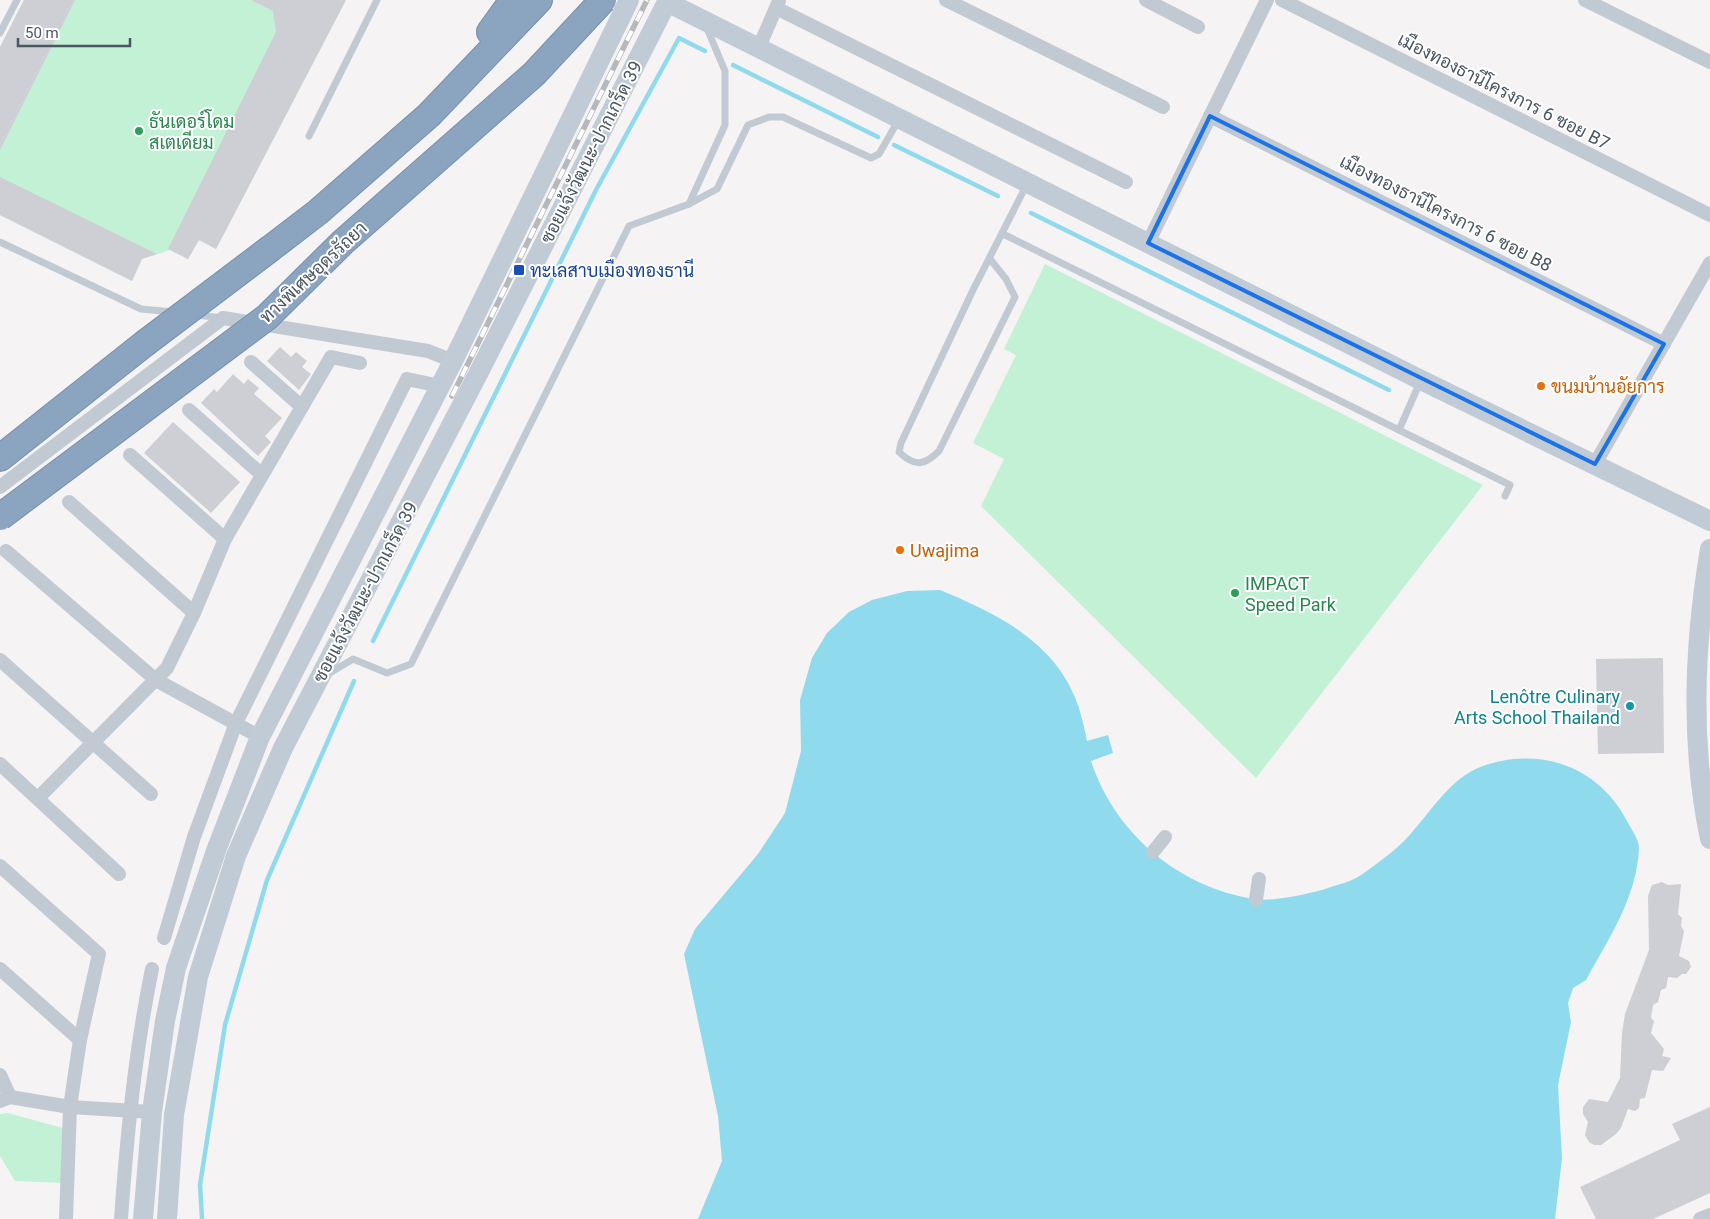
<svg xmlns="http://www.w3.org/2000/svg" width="1710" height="1219" font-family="Roboto,Sarabun,sans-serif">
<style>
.green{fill:#c3f1d5}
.water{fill:#90daee}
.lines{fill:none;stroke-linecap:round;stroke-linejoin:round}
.stream{stroke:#90daee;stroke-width:4.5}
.building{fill:#cdcfd5}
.highway-casing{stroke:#7690ad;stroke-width:28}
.lane{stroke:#c1cad2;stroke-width:7}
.street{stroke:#c1cad2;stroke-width:14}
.secondary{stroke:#c1cbd6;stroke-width:20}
.highway{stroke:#8ba5c1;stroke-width:26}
.rail-casing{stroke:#b5b8bd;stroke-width:5.5}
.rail{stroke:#fff;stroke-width:4;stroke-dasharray:11;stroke-linecap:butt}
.highway-bridge-casing{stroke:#7690ad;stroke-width:28;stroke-linecap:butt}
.highway-bridge{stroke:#8ba5c1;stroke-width:26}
.marked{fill:none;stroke:#1a73e8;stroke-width:4;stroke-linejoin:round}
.leisure-dot{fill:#2e9e5b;stroke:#fff;stroke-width:2}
.transit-dot{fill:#1a4fb4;stroke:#fff;stroke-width:2}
.food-dot{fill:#e8710a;stroke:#fff;stroke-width:2}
.culture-dot{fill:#0f9aa8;stroke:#fff;stroke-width:2}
.labels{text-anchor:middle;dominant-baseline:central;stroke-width:4;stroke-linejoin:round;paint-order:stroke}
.street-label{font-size:18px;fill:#4a5661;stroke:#fff}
.leisure-label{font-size:18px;fill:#27864d;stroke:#fff;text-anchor:start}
.transit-label{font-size:18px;fill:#164399;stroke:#fff;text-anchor:start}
.food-label{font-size:18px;fill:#c56008;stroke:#fff;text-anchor:start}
.culture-label{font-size:18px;fill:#0d838f;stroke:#fff;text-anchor:end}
</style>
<rect width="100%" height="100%" fill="#f5f3f3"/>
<g class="green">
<path d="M 24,0 L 346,0 L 216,249 L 199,240 L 188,259 L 170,250 L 142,259 L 132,281 L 0,215 L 0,47 Z"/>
<path d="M 1045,264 L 1483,485 L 1256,778 L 981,506 L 1004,459 L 973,443 L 1016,355 L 1004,349 Z"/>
<path d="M 8,1113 L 66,1129 L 63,1183 L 15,1181 L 0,1156 L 0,1114 Z"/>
</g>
<path class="water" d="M 940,590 C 998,614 1058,643 1079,708 C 1082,719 1085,730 1087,741 L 1108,735 L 1113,753 L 1091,761 C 1115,834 1179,887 1254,899 C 1271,902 1309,894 1325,889 C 1336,885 1351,882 1361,875 C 1375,865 1392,853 1404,841 C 1429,816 1448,778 1483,766 C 1541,746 1599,767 1627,821 C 1631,829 1639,839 1639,848 C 1637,897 1609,938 1586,980 L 1573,988 L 1568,1003 L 1571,1022 L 1558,1085 L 1562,1158 L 1555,1219 L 698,1219 L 722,1161 L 718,1116 L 684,954 L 695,929 L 758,854 L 785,813 L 801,751 L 800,700 L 812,658 L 827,633 L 849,612 L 872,600 L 907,591 Z"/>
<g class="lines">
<g class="stream">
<path d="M 733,65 L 878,137"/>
<path d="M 894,145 L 998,196"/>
<path d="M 1031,213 L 1389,390"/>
<path d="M 373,641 L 596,190 L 679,38 L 705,51"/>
<path d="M 202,1219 L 200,1185 L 225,1025 L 267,880 L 354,681"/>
</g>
</g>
<g class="building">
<path d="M 24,0 L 75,0 L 0,150 L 0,47 Z"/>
<path d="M 251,0 L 346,0 L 216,249 L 199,240 L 188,259 L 168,249 L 276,32 L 273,11 Z"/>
<path d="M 0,177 L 157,254 L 142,259 L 132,281 L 0,215 Z"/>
<path d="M 280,347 L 291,357 L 296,352 L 307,361 L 302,367 L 311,374 L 299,390 L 267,361 Z"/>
<path d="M 233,374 L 244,384 L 248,379 L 259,388 L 254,394 L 282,418 L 265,436 L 271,442 L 258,456 L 201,403 L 214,389 L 217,392 Z"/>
<path d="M 173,422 L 240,482 L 211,513 L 144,453 Z"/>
<path d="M 1663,658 L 1664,753 L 1598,754 L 1596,659 Z"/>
<path d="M 1662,882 L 1668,885 L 1681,884 L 1678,914 L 1682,918 L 1681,926 L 1684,931 L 1679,956 L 1689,961 L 1691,967 L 1686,974 L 1682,974 L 1677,978 L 1668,977 L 1666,988 L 1661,990 L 1658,1002 L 1653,1005 L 1651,1018 L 1654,1021 L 1651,1033 L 1664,1049 L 1662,1056 L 1671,1058 L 1663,1071 L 1652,1070 L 1645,1098 L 1640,1099 L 1639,1108 L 1635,1111 L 1628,1109 L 1621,1128 L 1616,1134 L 1601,1145 L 1594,1145 L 1589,1142 L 1585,1135 L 1588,1122 L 1583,1114 L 1583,1107 L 1589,1099 L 1608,1102 L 1620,1078 L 1622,1033 L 1625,1014 L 1649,950 L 1648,896 L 1652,885 Z"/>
<path d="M 1710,1107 L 1710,1193 L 1653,1219 L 1596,1219 L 1580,1187 L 1680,1140 L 1672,1124 Z"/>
</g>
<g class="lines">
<defs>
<g id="highway">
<path d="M 490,32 L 513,0"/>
<path d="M 271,248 L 318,212 L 429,115 L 539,0"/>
<path d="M 0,458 L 144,344"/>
</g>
</defs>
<use href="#highway" class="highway-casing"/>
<g class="lane">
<path d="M 0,33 L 17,0"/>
<path d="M 309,136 L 377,0"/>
<path d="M 689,204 L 717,189 L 748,125 L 769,117 L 783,117 L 871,158 L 879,154 L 898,121"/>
<path d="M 1003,234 L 1510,485 L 1505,496"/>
<path d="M 0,242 L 141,309 L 173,312"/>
<path d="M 990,259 L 1006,279 L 1015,297 L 939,451 C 924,466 915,467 899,452 L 901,443 L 973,290 L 1027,184"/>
<path d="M 196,315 L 223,318"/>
<path d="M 1399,430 L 1420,382"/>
<path d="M 328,674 L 353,659 L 387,673 L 411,664 L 629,226 L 689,204 L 725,125 L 725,71 L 706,26"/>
</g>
<g class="street">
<path d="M 946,0 L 1163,107"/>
<path d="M 1146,0 L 1198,27"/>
<path d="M 1282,0 L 1710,215"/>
<path d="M 1585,0 L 1710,62"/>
<path d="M 776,8 L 1126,182"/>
<path d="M 759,47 L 779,1"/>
<path d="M 1210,116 L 1664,344"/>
<path d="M 1148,243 L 1267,0"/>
<path d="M 251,362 L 302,407"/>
<path d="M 189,410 L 262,475"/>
<path d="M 130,455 L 225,539"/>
<path d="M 1595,464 L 1710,263"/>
<path d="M 0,487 L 223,318 L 428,351 L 453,361"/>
<path d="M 69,502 L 194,613"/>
<path d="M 6,551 L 156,680 L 260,737"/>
<path d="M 0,660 L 151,794"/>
<path d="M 0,764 L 119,874"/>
<path d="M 38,798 L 167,668 L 194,613 L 225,539 L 331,357 L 360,363"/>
<path d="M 1153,852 L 1165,837"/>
<path d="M 0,866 L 99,954 L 80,1040 L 70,1107 L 66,1219"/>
<path d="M 1256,900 L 1259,879"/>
<path d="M 164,938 L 194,837 L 236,723 L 407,379 L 440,386"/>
<path d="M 0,969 L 80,1040"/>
<path d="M 0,1075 L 10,1097"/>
<path d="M 0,1101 L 10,1097 L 70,1107 L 152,1112"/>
<path d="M 121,1219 C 127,1135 135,1052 152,969"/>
<path d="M 1700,1219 L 1710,1215"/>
</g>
<g class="secondary">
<path d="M 667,2 L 1421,380 L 1710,521"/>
<path d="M 1710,549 C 1694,644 1690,744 1710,839"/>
<path d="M 143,1219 L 152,1112 L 165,1021 L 176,968 L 217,848 L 260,737 L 453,361 L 629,0"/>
<path d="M 167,1219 L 174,1115 L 198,977 L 236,856 L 283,748 L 478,374 L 668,0"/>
</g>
<use href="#highway" class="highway"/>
<defs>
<path id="rail" d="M 452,396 L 647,0"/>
</defs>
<use href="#rail" class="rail-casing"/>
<use href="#rail" class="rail"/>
<defs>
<g id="highway-bridge">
<path d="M 144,344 L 271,248"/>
<path d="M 0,517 L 267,317 L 343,242 L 534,74 L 603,0"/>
</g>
</defs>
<use href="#highway-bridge" class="highway-bridge-casing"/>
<use href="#highway-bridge" class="highway-bridge"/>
</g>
<path class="marked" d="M 1210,116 L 1664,344 L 1595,464 L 1148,243 Z"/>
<g class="leisure-dot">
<circle cx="139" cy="131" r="5"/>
<circle cx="1235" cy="593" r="5"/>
</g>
<rect class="transit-dot" x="513" y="264" width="12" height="12" rx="2.5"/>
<g class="food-dot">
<circle cx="1541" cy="386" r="5"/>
<circle cx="900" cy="550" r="5"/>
</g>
<circle class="culture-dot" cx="1630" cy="706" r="5"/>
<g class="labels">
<g class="street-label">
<text transform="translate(1504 91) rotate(27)">เมืองทองธานีโครงการ 6 ซอย B7</text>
<text transform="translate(591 152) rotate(-63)">ซอยแจ้งวัฒนะ-ปากเกร็ด 39</text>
<text transform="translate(1446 213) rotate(27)">เมืองทองธานีโครงการ 6 ซอย B8</text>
<text transform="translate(313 272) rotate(-43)">ทางพิเศษอุดรรัถยา</text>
<text transform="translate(365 592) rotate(-62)">ซอยแจ้งวัฒนะ-ปากเกร็ด 39</text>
</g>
<g class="leisure-label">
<text x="149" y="121">ธันเดอร์โดม<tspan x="149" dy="21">สเตเดียม</tspan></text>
<text x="1245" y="583">IMPACT<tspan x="1245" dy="21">Speed Park</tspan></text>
</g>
<g class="transit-label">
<text x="530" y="270">ทะเลสาบเมืองทองธานี</text>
</g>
<g class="food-label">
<text x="1551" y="386">ขนมบ้านอัยการ</text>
<text x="910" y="550">Uwajima</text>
</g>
<g class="culture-label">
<text x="1620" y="696">Lenôtre Culinary<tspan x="1620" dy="21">Arts School Thailand</tspan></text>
</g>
</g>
<path d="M18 38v8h112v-8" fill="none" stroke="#4a5661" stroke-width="2.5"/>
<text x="25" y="38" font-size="15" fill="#4a5661" stroke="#ffffff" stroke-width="4" paint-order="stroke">50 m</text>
</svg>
